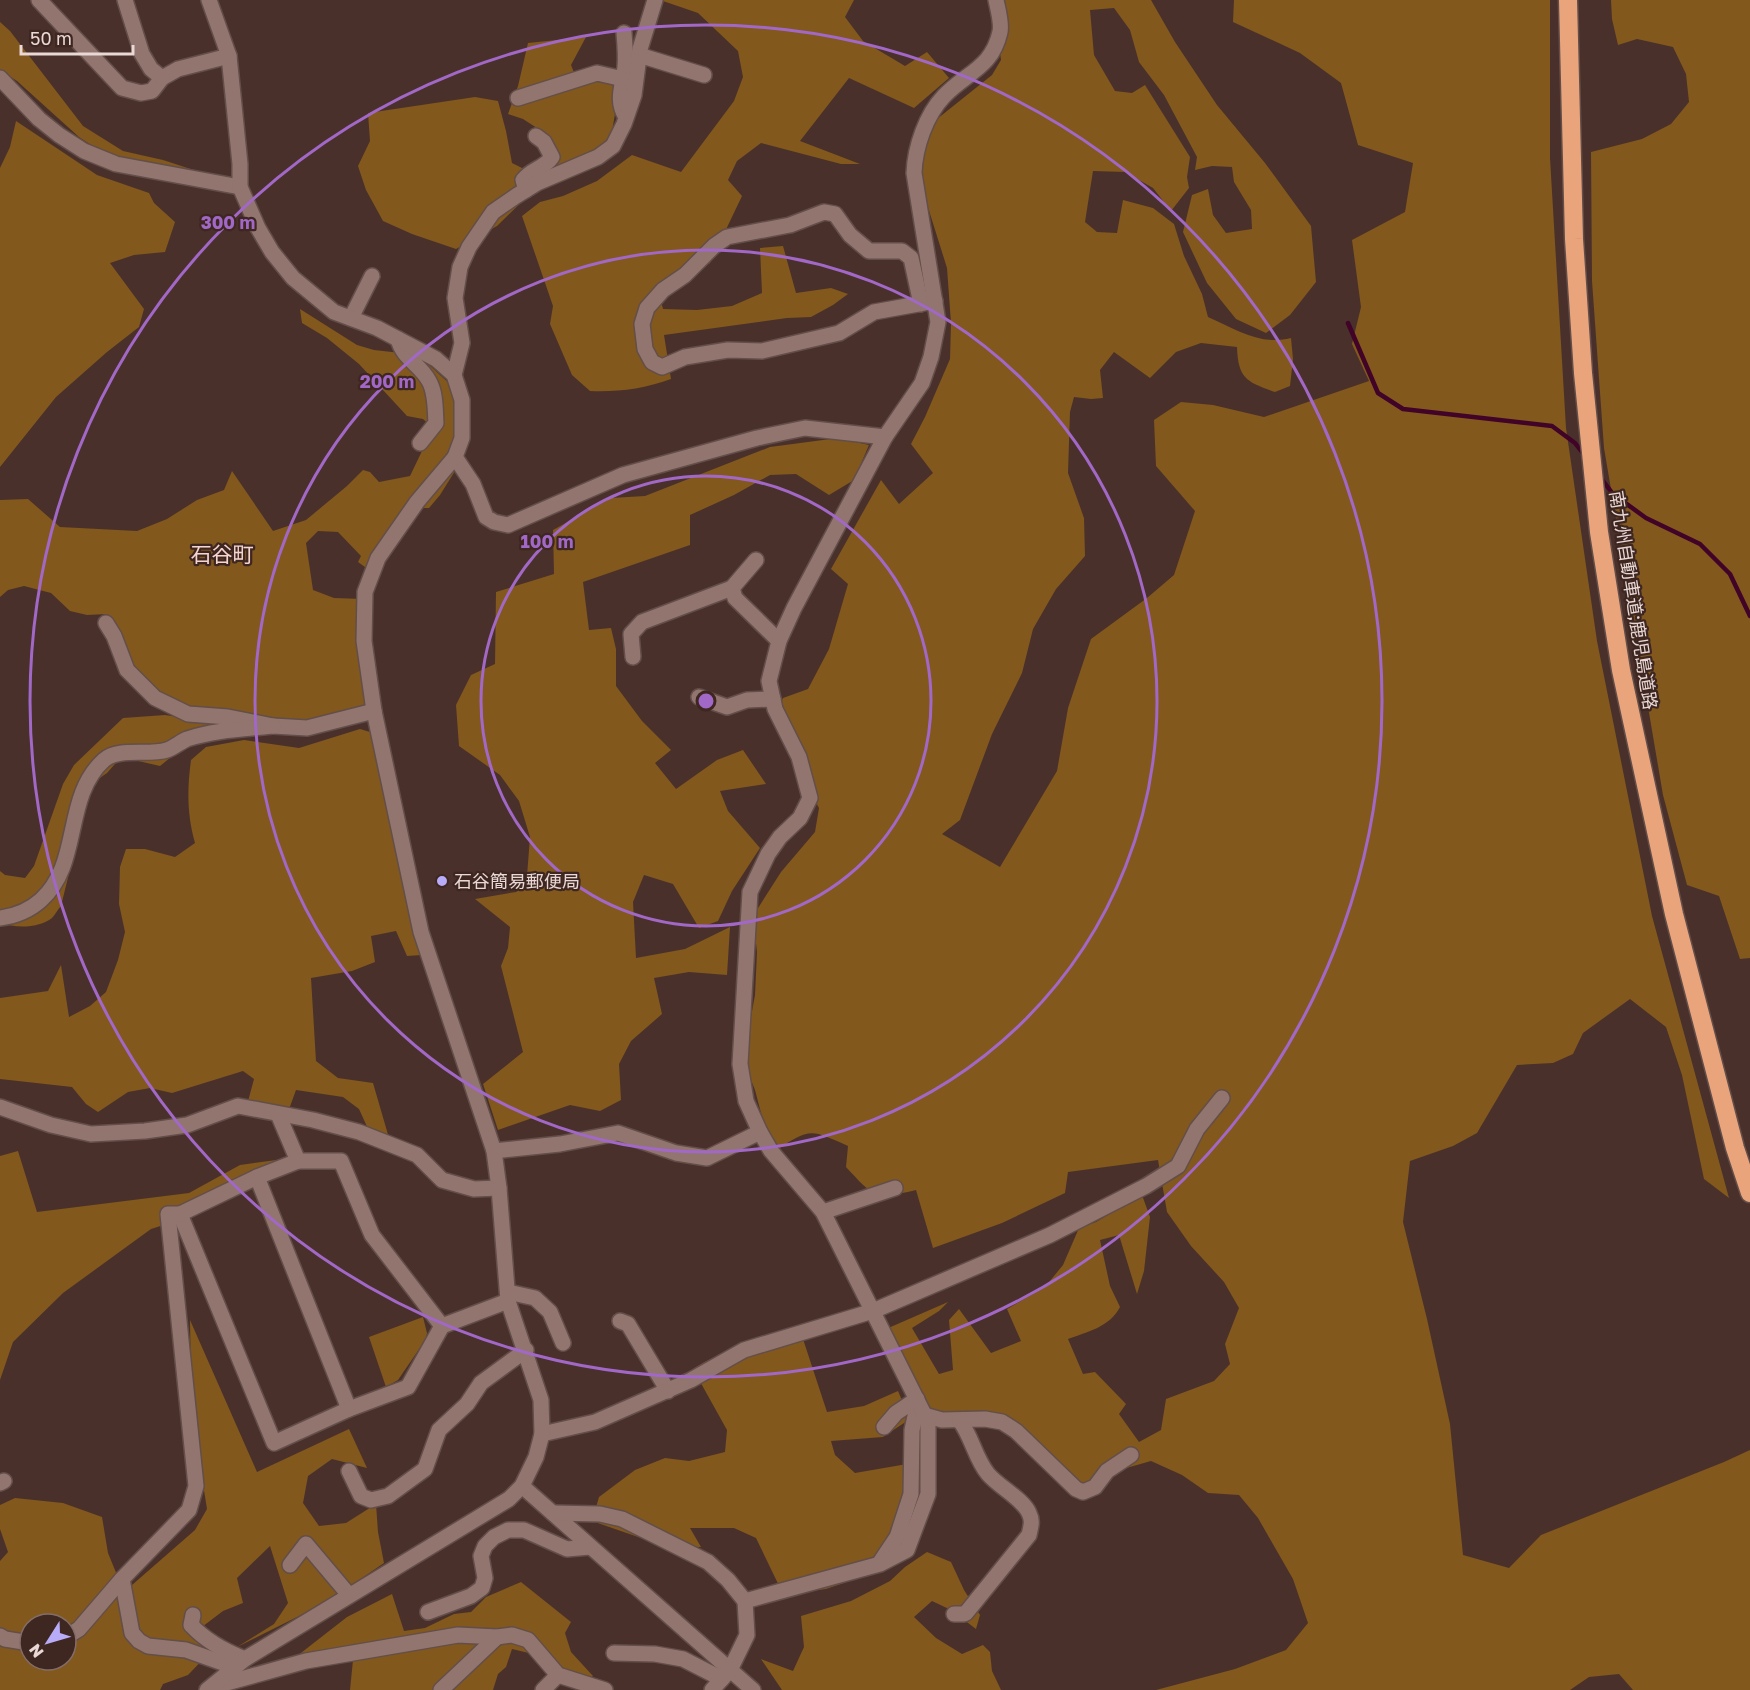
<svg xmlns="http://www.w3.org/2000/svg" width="1750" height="1690" font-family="'Golos Text','Noto Sans JP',sans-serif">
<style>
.green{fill:#82581d;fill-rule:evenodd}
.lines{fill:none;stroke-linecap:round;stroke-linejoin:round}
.stream{stroke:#410327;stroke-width:4.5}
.minor-casing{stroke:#634e49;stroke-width:18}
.highway-casing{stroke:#634e49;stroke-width:21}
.minor{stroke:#92756f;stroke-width:15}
.highway{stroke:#eaa47b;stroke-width:18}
.ring{fill:none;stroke:#a268c7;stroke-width:3}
.poi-dot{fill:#b8abf7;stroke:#3e2621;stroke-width:2}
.labels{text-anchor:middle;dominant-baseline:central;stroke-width:4.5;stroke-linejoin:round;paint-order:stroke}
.street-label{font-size:18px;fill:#e9d8d5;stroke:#3e2621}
.poi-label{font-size:18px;fill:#e9d8d5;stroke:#3e2621;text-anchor:start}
.quarter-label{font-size:21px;fill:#f6d5ce;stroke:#3e2621}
.centre{fill:#a268c7;stroke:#3e2621;stroke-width:3}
.ring-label{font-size:18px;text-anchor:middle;font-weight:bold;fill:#a268c7;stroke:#3e2621;stroke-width:4.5;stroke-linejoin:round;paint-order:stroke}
</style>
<rect width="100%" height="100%" fill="#49302b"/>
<g class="green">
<path d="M 660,0 L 854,0 L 845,17 L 863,41 L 905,66 L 927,52 L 949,78 L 914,108 L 849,78 L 800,141 L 860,164 L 841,164 L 761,143 L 737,161 L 728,180 L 742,196 L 710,263 L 660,297 L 663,309 L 697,310 L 732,306 L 762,293 L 760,248 L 783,246 L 796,293 L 831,288 L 848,294 L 833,305 L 811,317 L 787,318 L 664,335 L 671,379 C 644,389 618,392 590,391 L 572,375 L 550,324 L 553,306 L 522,216 L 540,202 L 563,196 L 597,181 L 632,155 L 681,172 L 734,101 L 743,77 L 738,51 L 698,13 Z"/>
<path d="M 993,0 L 1151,0 L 1175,42 L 1217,105 L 1265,163 L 1311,226 L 1316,282 L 1290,315 L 1266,333 L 1236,319 L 1207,283 L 1183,232 L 1192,195 L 1208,189 L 1213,215 L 1226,233 L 1252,229 L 1251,210 L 1234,182 L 1232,167 L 1212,166 L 1195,170 L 1197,157 L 1164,95 L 1139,62 L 1130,30 L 1114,8 L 1090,10 L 1094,55 L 1115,91 L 1132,93 L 1145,85 L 1190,157 L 1187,177 L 1189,188 L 1171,211 L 1153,188 L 1125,172 L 1093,171 L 1085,222 L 1097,232 L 1117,233 L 1123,200 L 1153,208 L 1174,224 L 1184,256 L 1202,294 L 1208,317 C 1236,329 1259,346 1291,338 L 1293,359 L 1290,386 L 1275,392 C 1247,382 1238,379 1237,347 L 1201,343 L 1176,352 L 1150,378 L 1114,352 L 1100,370 L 1103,398 L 1091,399 L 1074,397 L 1070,412 L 1068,473 L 1084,518 L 1085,556 L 1056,589 L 1033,629 L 1022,673 L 992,734 L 960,820 L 942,834 L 1000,867 L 1057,771 L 1068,708 L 1091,639 L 1147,598 L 1174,575 L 1195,511 L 1156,466 L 1154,420 L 1181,402 L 1213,405 L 1264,417 L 1369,381 L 1352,344 L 1361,307 L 1352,240 L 1405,212 L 1413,163 L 1358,145 L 1341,83 L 1300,53 L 1233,22 L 1234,0 L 1550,0 L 1550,158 L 1566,428 L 1597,641 L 1652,916 L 1729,1198 L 1704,1179 L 1682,1075 L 1666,1027 L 1630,999 L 1583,1033 L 1573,1054 L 1553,1063 L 1517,1065 L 1477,1133 L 1453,1146 L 1410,1161 L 1403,1222 L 1427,1319 L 1450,1424 L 1463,1555 L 1509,1568 L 1541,1535 L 1724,1462 L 1750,1450 L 1750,1690 L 1633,1690 L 1619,1674 L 1589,1677 L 1570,1690 L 1156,1690 L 1235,1669 L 1286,1650 L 1308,1623 L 1293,1579 L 1258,1518 L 1239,1495 L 1208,1493 L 1182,1475 L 1151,1461 L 1116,1471 L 1085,1490 L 1040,1448 L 998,1429 L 955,1424 L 923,1408 L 886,1329 L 948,1302 L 939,1311 L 912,1328 L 939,1374 L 953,1370 L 949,1320 L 959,1309 L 991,1353 L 1021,1341 L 1007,1309 L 1045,1287 L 1063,1265 L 1079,1228 L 1096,1222 L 1142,1195 L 1150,1217 L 1144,1271 L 1137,1294 L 1119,1235 L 1100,1240 L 1110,1286 L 1120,1307 C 1110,1327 1087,1332 1068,1339 L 1083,1374 L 1095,1372 L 1126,1404 L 1119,1414 L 1139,1442 L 1161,1430 L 1166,1399 L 1214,1381 L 1230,1364 L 1225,1344 L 1239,1308 L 1224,1282 L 1191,1246 L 1167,1212 L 1158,1160 L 1068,1172 L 1065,1193 L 1002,1223 L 933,1248 L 916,1190 C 874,1200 874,1197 846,1167 L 848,1146 C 811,1130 811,1127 777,1150 L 766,1132 L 755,1090 L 743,1060 L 755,995 L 757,952 L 753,916 L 781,872 L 815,832 L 819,808 L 791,756 L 775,714 L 783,698 L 808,689 L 829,649 L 848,584 L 831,569 L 881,480 L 899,504 L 933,473 L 911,444 L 925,417 L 950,359 L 951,323 L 947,268 L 926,201 L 920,165 L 932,123 L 992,75 L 1001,60 Z"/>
<path d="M 1611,0 L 1750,0 L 1750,958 L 1740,959 L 1719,896 L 1687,885 L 1663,795 L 1604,448 L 1592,281 L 1591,152 L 1642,139 L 1671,124 L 1689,102 L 1686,74 L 1673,47 L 1637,39 L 1618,45 L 1612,19 Z"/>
<path d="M 0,22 L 10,31 L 83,126 L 123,151 L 163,160 L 209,175 L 114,160 L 79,137 L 17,81 L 0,70 Z"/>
<path d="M 586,37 L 571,65 L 577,80 L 621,72 L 629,86 L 615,114 L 610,143 L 601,160 L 580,174 L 554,182 L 532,192 L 497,226 L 456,249 L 412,234 L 383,221 L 366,190 L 358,166 L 370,141 L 368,113 L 475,97 L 498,101 L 506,131 L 512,163 L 526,170 L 543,161 L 540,130 L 523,119 L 508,114 L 518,86 L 528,43 Z"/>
<path d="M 16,121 L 97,175 L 149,193 L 154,203 L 175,222 L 165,252 L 134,255 L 110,263 L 144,309 L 139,327 L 107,352 L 56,397 L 0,467 L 0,168 L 10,147 Z"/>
<path d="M 300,309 L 357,345 L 374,350 L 410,354 L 428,364 L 452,386 L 464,410 L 460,463 L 440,495 L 429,508 L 412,508 L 369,570 L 358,562 L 361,556 L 338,532 L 318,531 L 306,543 L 313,590 L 334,598 L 363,599 L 367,708 L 361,712 L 303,721 L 187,710 L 163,699 L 129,666 L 107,614 L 87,615 L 70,611 L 51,593 L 24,586 L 8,590 L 0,597 L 0,500 L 28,499 L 60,527 L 137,531 L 167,519 L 197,500 L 224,490 L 232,471 L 273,531 L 306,520 L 347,486 L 363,470 L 370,472 L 379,482 L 410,476 L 433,428 L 423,419 L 407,416 L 359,364 L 327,338 L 302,323 Z"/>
<path d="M 838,438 L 869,445 L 854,480 L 829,495 L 796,474 L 770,475 L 734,495 L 690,515 L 690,545 L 583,582 L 589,630 L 611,628 L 616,649 L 616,686 L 642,721 L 671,750 L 655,763 L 676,789 L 717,760 L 743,750 L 766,784 L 720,791 L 728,811 L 760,848 L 732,891 L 718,921 L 699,928 L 673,884 L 644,875 L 633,902 L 636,958 L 685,949 L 730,927 L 727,975 L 689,972 L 654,978 L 662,1014 L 631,1041 L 619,1064 L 621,1100 L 600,1111 L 570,1105 L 498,1130 L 483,1084 L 523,1052 L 501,966 L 508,948 L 510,927 L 475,899 L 516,892 L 527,876 L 530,837 L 519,801 L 500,775 L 459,746 L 456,705 L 471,675 L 495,664 L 496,592 L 554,574 L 553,530 L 611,498 L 645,496 L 770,447 Z"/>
<path d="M 165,715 L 247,727 L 186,745 L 160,766 L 121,757 L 107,773 L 91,784 L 61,906 C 58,909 55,915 52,918 C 37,929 16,928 0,923 L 0,871 L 5,875 L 25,878 L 34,866 L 63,784 L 74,765 L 123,718 Z"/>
<path d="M 360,729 L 370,732 L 422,955 L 407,956 L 396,931 L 371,936 L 375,962 L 352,971 L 311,978 L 316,1061 L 338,1078 L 373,1083 L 389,1138 L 369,1131 L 359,1109 L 343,1097 L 296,1090 L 288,1112 L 247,1105 L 254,1079 L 243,1071 L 172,1093 L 150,1088 L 128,1092 L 98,1112 L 86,1104 L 72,1087 L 0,1079 L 0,998 L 48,991 L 61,965 L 69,1017 L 90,1006 L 106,992 L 118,960 L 125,932 L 119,904 L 120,867 L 126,849 L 145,849 L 175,857 L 195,843 C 187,815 187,789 191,760 L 206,747 L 244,740 L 299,748 Z"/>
<path d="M 18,1151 L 37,1212 L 189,1193 L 240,1165 L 291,1158 L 287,1172 L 195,1215 L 151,1229 L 63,1293 L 13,1342 L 0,1380 L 0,1156 Z"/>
<path d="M 423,1317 L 427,1333 L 426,1339 L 398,1380 L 386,1387 L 369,1337 Z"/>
<path d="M 190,1320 L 257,1472 L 349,1429 L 367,1468 L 332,1459 L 308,1476 L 303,1503 L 319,1526 L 346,1523 L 376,1504 L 378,1532 L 384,1563 L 327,1602 L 237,1647 L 274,1624 L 288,1603 L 270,1546 L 237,1578 L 243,1603 L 223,1611 L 194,1633 L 212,1650 L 188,1675 L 163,1684 L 160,1690 L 0,1690 L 0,1561 L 8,1552 L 0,1529 L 0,1505 L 15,1498 L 63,1503 L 102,1517 L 108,1553 L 124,1592 L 195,1530 L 207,1509 L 198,1453 L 191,1381 ZM 30,1624 L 66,1624 L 66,1660 L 30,1660 Z"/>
<path d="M 803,1339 L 827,1412 L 864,1406 L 898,1391 L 910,1419 L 883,1437 L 831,1441 L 835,1455 L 855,1473 L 907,1464 L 904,1531 L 867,1575 L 826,1589 L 783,1594 L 756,1538 L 734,1528 L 690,1528 L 701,1547 L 664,1546 L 592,1521 L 599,1497 L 635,1470 L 665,1458 L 689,1461 L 725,1452 L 727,1430 L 693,1369 C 732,1344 758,1343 803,1339 Z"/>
<path d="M 927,1552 L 951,1562 L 964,1590 L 980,1615 L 976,1629 L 951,1610 L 932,1601 L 914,1617 L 936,1638 L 962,1654 L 983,1645 L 990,1652 L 992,1671 L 1001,1690 L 782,1690 L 761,1659 L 793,1671 L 804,1647 L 801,1616 L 851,1601 L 890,1581 L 905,1567 Z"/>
<path d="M 521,1582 L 571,1622 L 565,1633 L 571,1652 L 593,1676 L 587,1681 L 537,1655 L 512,1649 L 506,1667 L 498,1674 L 493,1690 L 350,1690 L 353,1660 L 274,1674 L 347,1617 L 392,1594 L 404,1631 L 425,1628 L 454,1614 L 471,1612 L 486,1597 Z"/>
</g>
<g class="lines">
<g class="stream">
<path d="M 1348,323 L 1378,393 L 1403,409 L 1552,426 L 1575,443 L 1585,456"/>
<path d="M 1600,477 L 1613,494 L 1646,518 L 1700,544 L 1730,574 L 1750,616"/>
</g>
<defs>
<g id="minor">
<path d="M 39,0 L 122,88 L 141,93 L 152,91 L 162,78 L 178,69 L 229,56"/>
<path d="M 125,0 L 142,54 L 151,69 L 162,78"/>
<path d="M 624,33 C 625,44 626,56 625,67 C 623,85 615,101 626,117"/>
<path d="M 639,55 L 704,75"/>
<path d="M 0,78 L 39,119 L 59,135 L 84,151 L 116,164 L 240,187"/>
<path d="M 518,98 L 597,73 L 623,79"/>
<path d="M 526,190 L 523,180 C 531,169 545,168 552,157 L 544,142 L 536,136"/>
<path d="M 921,304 L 911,258 L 902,251 L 869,251 L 850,235 L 835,214 L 824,212 L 790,225 L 727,237 L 714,246 L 685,275 L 663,290 L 647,308 L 642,324 L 645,349 L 652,362 L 662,367 L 685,357 L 728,350 L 762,351 L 839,333 L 874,312 L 935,301"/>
<path d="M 351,318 L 372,276"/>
<path d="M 398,339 C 403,359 420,364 429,381 C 436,393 435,410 436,423 L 420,443"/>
<path d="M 454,375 L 462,343 L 455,298 L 460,267 L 469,247 L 493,212 L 516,196 L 537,183 L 598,157 L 613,146 L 624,124 L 634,95 L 640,49 L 655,0"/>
<path d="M 455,457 L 473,484 L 486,517 L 494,522 L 508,525 L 623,475 L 757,438 L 805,428 L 885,437"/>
<path d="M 756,560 L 732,588 L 735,598 L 779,641"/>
<path d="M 106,623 L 114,636 L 127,670 L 155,698 L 188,714 L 228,717 L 273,726 L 307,728 L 374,711"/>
<path d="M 633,657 L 631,634 L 642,622 L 732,588"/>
<path d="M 699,697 L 727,707 L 747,700 L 773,699"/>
<path d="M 0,918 C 16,916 30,910 41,900 C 82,863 63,797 104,760 C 119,747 148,756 167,750 C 174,748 180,742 187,739 C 214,730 245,729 273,726"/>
<path d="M 0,1107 L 51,1125 L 91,1134 L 145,1131 L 187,1125 L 238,1106 L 313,1120 L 359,1132 L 417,1155 L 442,1180 L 474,1189 L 499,1188"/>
<path d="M 278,1114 L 298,1161"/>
<path d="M 494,1151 L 560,1144 L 618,1133 L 676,1153 L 707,1158 L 760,1132"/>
<path d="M 257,1177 L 349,1409"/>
<path d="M 823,1212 L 895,1188"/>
<path d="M 508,1292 L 535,1298 L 550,1312 L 563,1343"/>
<path d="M 620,1321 L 628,1324 L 668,1391"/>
<path d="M 442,1326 L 372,1235 L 341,1161 L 298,1161 L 257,1177 L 180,1214 L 274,1443 L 349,1409 L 408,1387 L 442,1326 L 508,1301"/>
<path d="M 924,1415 L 942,1420 L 985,1419 L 1002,1422 L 1016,1431 L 1076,1489 L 1083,1492 L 1095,1487 L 1107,1471 L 1131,1455"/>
<path d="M 884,1427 L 896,1413 L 917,1399"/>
<path d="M 542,1434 L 595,1422 L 691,1380 L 744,1350 L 873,1311 L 1050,1235 L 1146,1186 L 1178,1166 L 1197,1129 L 1222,1098"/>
<path d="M 349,1471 L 361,1496 L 371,1500 L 388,1496 L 425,1469 L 439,1430 L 467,1404 L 481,1383 L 526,1350"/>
<path d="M 0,1483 L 4,1481"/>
<path d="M 522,1486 L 753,1690"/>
<path d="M 553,1513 L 600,1514 L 622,1519 L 708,1562 L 728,1580 L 745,1601"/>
<path d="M 881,1561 L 897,1537 L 911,1494 L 912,1430 L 918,1403"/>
<path d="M 290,1565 L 306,1544 L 349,1595"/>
<path d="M 122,1579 L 132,1633 L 139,1641 L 148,1646 L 186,1650 L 234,1667"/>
<path d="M 428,1612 L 471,1596 L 482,1588 L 485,1578 L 481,1556 L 485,1546 L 494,1537 L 508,1530 L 524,1530 L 567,1549 L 590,1547"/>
<path d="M 954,1614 L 964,1614 L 966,1613 L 1029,1535 C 1031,1526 1033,1521 1029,1513 C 1023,1499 999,1487 988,1474 C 975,1458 972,1437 960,1421"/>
<path d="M 193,1615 L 191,1625 C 206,1641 224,1651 245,1659"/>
<path d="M 0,1636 L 5,1639 L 30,1643"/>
<path d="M 66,1637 L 79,1629 L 122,1579 L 189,1510 L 196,1486 L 168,1214 L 180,1214"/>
<path d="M 614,1653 L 655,1654 L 683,1659 L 722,1679"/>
<path d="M 216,1686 L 306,1661 L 458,1635 L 497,1637 L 512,1635 L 528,1640 L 558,1675 L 605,1690"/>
<path d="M 207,1690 L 245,1659 L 509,1499 L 522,1486 L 536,1457 L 542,1434 L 541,1400 L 508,1301 L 499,1188 L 494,1151 L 421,932 L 374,711 L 364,641 L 365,592 L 378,558 L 417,502 L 455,457 L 462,438 L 462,400 L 454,375 L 436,359 L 377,328 L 334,312 L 293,278 L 272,252 L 258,228 L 240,187 L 240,164 L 229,56 L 209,0"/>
<path d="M 441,1690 L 497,1637"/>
<path d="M 543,1690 L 558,1675"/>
<path d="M 712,1690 L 730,1670 L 747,1635 L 745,1601 L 880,1564 L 907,1550 L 928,1494 L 928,1422 L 823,1212 L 771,1151 L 760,1132 L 746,1101 L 740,1064 L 750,892 L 768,854 L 780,837 L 800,818 L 810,798 L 799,757 L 775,709 L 769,681 L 779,641 L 794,608 L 885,437 L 922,383 L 931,357 L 938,322 L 914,173 C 915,147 926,115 944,96 C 967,72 992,68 1000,32 C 1002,23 998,10 996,0"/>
</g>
<path id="highway" d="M 1568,0 L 1574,239 L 1583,373 L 1599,532 L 1621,670 L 1674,914 L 1735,1148 L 1750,1193"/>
</defs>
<use href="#minor" class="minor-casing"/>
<use href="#highway" class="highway-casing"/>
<use href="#minor" class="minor"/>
<use href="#highway" class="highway"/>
</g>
<g class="ring">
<circle cx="706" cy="701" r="225"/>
<circle cx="706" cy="701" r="451"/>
<circle cx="706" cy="701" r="676"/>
</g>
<circle class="poi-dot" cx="442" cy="881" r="6"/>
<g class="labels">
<g class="street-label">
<text transform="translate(1634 600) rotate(81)">南九州自動車道;鹿児島道路</text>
</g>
<g class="poi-label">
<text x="454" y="881">石谷簡易郵便局</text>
</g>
<g class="quarter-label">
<text x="222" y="554">石谷町</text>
</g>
</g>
<circle cx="706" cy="701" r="9" class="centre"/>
<g class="ring-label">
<text x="228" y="229">300 m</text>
<text x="387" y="388">200 m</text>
<text x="547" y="548">100 m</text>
</g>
<g transform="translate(48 1642) rotate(233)"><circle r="28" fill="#3e2621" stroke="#826d69" stroke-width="1.5"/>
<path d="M0-4.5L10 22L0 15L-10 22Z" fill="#b8abf7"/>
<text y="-9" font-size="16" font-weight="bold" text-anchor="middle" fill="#e9d8d5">N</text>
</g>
<path d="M21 45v9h112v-9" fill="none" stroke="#e9d8d5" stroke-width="3"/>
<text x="30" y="45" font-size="18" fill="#e9d8d5" stroke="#3e2621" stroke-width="4.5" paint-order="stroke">50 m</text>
</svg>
